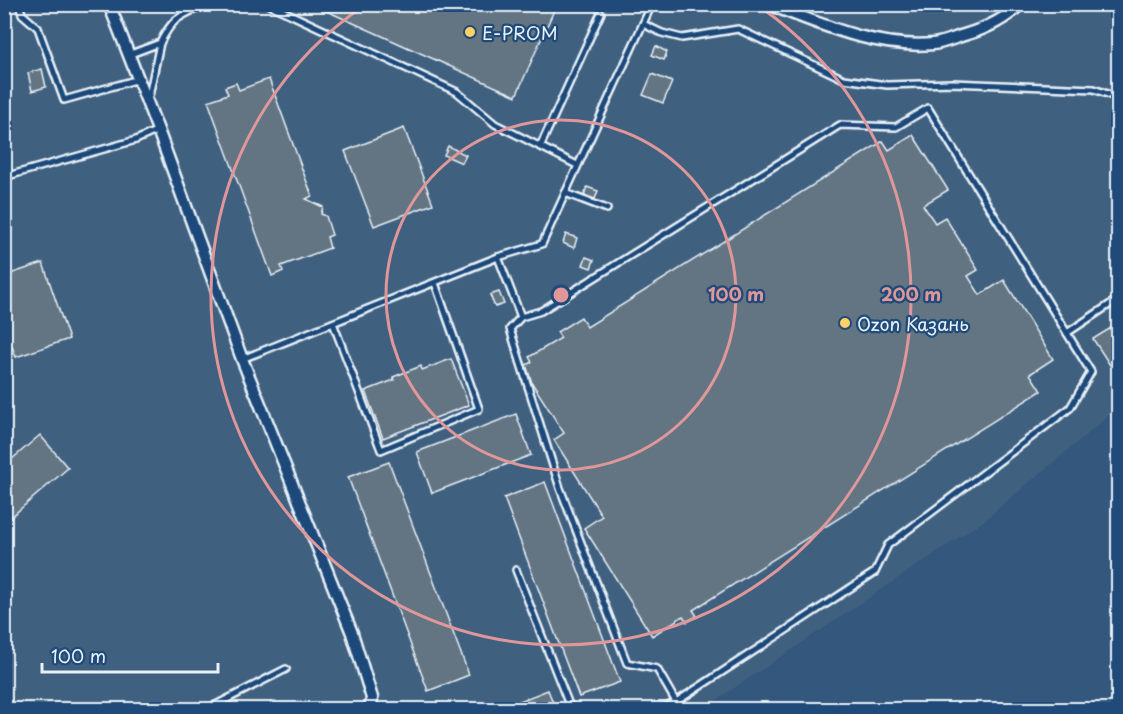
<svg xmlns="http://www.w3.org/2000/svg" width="1123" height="714" font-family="'Playpen Sans',sans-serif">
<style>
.built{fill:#41607f}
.building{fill:#637483;stroke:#e8f1f8;stroke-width:1.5}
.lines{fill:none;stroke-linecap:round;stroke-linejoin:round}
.lane-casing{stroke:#e8f1f8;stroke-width:10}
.street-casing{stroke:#e8f1f8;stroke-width:15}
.lane{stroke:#1f4a7a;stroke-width:5}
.street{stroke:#1f4a7a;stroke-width:10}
.ring{fill:none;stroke:#e0979a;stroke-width:3}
.poi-dot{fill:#ffd166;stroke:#1f4a7a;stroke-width:2}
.labels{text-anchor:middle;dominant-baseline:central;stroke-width:4.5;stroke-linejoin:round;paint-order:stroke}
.poi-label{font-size:18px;fill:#e8f1f8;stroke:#1f4a7a;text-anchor:start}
.centre{fill:#e0979a;stroke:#1f4a7a;stroke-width:3}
.ring-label{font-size:18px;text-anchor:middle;font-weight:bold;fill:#e0979a;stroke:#1f4a7a;stroke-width:4.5;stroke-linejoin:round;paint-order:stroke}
</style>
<rect width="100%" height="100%" fill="#33577d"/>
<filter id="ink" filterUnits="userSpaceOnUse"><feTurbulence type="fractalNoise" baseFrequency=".0167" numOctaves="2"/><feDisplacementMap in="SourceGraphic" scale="12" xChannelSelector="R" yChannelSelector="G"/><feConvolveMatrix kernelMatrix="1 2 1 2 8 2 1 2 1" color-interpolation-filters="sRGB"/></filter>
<g filter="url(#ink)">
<path class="built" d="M 4,5 L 1118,5 L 1118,408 L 985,520 L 703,709 L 5,709 Z"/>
<g class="building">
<path d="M 311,4 L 546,4 L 555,8 L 516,96 Z"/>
<path d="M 656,46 L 667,52 L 664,60 L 652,55 Z"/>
<path d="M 42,69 L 46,87 L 32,91 L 28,73 Z"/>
<path d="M 652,74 L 672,82 L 663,103 L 643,95 Z"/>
<path d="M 269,79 L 312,196 L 306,199 L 323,207 L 321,214 L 326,216 L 332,235 L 327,237 L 330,248 L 281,266 L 283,271 L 272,276 L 208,101 L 228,94 L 225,87 L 236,83 L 239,90 Z"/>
<path d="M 404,128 L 433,204 L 374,226 L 345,151 Z"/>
<path d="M 913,135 L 948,190 L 923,205 L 935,223 L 945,217 L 978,270 L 968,276 L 980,295 L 1004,280 L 1053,359 L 1030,374 L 1041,391 L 693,610 L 697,616 L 687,622 L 683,616 L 652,636 L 584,528 L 602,516 L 554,440 L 564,433 L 532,383 L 526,365 L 532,362 L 529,357 L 561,338 L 557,332 L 581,317 L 587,327 L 883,141 L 889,150 Z"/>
<path d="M 448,146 L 466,155 L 462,163 L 444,155 Z"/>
<path d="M 587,187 L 598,191 L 595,199 L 584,195 Z"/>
<path d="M 566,234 L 577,238 L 574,248 L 563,243 Z"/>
<path d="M 586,257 L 594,260 L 591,268 L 583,265 Z"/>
<path d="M 43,263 L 69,339 L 16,357 L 4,325 L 4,276 Z"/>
<path d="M 499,292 L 504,304 L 495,307 L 490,295 Z"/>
<path d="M 1119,323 L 1119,379 L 1093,339 Z"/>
<path d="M 451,359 L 469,405 L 383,438 L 365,391 L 394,380 L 393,377 L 421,366 L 422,370 Z"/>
<path d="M 516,414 L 531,455 L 432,493 L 417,452 Z"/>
<path d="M 40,435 L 68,468 L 4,523 L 4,466 Z"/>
<path d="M 389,462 L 469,675 L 428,691 L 348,477 Z"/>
<path d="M 545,482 L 620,682 L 579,697 L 504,498 Z"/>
<path d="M 548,690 L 556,710 L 499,710 L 499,709 Z"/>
</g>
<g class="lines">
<defs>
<g id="lane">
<path d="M 19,4 L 22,14 L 38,28 L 64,100 L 139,79"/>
<path d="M 268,4 L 457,92 L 495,124 L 577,165"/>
<path d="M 643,24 L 662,33 L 682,38 L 738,29 L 844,79 L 887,85 L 952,83 L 1094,89 L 1118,98"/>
<path d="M 128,55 L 160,43 C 174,16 179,17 206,4"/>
<path d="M 148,101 L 160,43"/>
<path d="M 540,147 L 601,13"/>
<path d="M 4,177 L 136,140 L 158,130"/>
<path d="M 565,193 L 607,209"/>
<path d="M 498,257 L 521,317 L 510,329 L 560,488 L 627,663 L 657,669 L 676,702 L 875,572 L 888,545 L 1070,408 L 1091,372 L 928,108 L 896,127 L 840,125 L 541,311 L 521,317"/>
<path d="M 333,323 L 381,450 L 479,409 L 435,283"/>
<path d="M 1067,333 L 1118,299"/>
<path d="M 242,359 L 498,257 L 542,244 L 652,4"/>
<path d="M 516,570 L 571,710"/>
<path d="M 206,710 L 286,669"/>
<path d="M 661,710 L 676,702"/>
</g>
<g id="street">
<path d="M 109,4 L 158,130 L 242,359 L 352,633 L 372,698 L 370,710"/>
<path d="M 768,4 C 820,24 876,49 933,44 C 943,43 954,38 964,35 C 985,29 1005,20 1020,4"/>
</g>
</defs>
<use href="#lane" class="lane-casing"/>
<use href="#street" class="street-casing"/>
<use href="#lane" class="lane"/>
<use href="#street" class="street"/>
</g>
</g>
<g class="ring">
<circle cx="561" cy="295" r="175"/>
<path d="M757 5A350 350 0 1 1 365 5"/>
</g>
<g class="poi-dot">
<circle cx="470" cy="32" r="6"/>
<circle cx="845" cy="323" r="6"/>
</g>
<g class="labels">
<g class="poi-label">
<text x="482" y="32">E-PROM</text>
<text x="857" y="323">Ozon Казань</text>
</g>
</g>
<circle cx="561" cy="295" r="9" class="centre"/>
<g class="ring-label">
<text x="736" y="301">100 m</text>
<text x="911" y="301">200 m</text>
</g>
<rect width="1123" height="714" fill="none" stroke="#1f4a7a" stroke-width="24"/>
<rect x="12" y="12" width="1099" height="690" fill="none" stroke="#e8f1f8" stroke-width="2" filter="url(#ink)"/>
<path d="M42 663v9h176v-9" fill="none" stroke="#e8f1f8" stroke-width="3"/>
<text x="51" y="663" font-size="18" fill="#e8f1f8" stroke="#1f4a7a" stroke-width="4.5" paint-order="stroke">100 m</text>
</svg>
